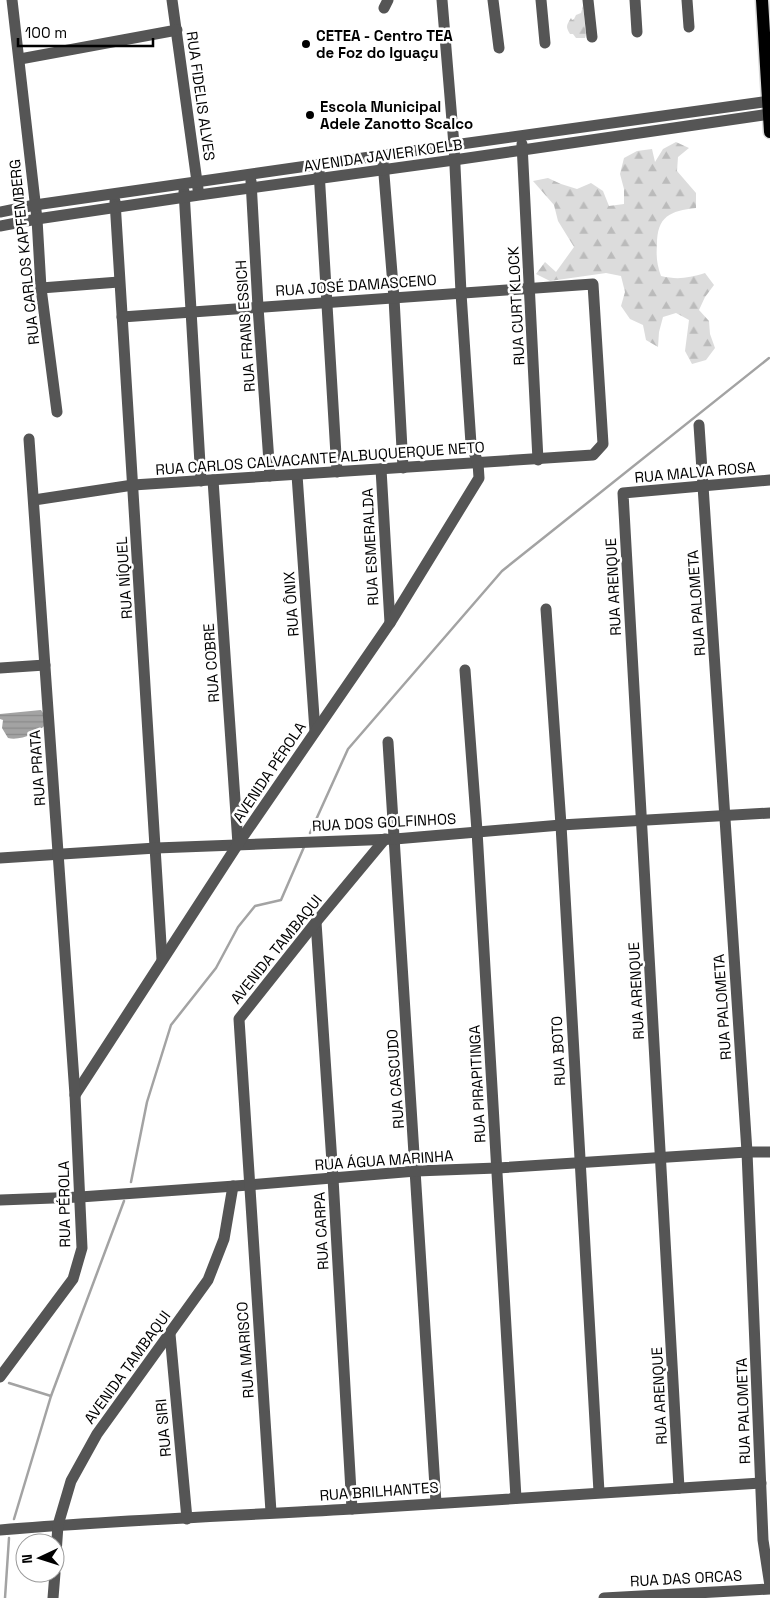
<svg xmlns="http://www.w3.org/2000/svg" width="770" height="1598" font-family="'Space Grotesk',sans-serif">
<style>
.forest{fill:url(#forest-firs)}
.water{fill:url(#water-rules)}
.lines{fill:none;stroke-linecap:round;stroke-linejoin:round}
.stream{stroke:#a3a3a3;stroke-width:2.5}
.major-casing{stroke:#dbdbdb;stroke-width:15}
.minor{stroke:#555;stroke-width:11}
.major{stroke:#000;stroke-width:12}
.poi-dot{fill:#000;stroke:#fff;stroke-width:2}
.labels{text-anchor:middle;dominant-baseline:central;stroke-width:5;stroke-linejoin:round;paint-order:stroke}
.poi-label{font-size:15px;font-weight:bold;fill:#000;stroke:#fff;text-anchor:start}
.street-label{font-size:15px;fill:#000;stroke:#fff}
</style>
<defs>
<pattern id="forest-firs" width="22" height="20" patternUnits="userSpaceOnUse" patternTransform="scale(1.25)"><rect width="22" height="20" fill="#dcdcdc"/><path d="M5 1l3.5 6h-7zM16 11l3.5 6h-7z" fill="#bbb"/></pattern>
<pattern id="water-rules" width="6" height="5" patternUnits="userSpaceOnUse" patternTransform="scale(1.25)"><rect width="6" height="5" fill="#a3a3a3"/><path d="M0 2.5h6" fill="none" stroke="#8b8b8b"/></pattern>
</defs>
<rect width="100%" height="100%" fill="#fff"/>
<g class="forest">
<path d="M 583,6 L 586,35 L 585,38 L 576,38 L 573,34 L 570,34 C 565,26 567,25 571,18 L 572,20 L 574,19 L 576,15 L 581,13 Z"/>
<path d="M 676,142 L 689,148 L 678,157 L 677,171 L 696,193 L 696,208 C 670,211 657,216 657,245 C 656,257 657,265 661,276 C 678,280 688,278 705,273 L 714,285 L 705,297 L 699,310 L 709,321 L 710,334 L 715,348 L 706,360 L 692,364 L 685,351 L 689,320 L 676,313 L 663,317 L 659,332 L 658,347 L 646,340 L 643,325 L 630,319 L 621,306 L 625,292 L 621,276 L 606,273 L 550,281 L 536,274 L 545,262 L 556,272 L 574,247 L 558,221 L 554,205 L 533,181 L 548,178 L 561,184 L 577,189 L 591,183 L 603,191 L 609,206 L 624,204 L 624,189 L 620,174 L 624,158 L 637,151 L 652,149 L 655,162 L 663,149 Z"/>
</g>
<path class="water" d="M 41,710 L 43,713 L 46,724 C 39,733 20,741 8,738 L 2,728 L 3,720 L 0,719 L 0,714 Z"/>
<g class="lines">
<g class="stream">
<path d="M 310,833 L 348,749 L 502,571 L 769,358"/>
<path d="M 131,1182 L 147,1102 L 171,1025 L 216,968 L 238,927 L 255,906 L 281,900 L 304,847"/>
<path d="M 9,1383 L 51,1396"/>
<path d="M 14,1519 L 51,1396 L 124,1201"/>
<path d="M 5,1598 L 9,1538"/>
</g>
<defs>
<path id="major" d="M 762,0 L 770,132"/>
</defs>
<use href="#major" class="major-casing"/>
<g class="minor">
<path d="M 12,0 L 37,219 L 41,288 L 57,412"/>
<path d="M 172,0 L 198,189"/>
<path d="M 493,0 L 499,48"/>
<path d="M 541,0 L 545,43"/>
<path d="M 588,0 L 592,37"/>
<path d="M 635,0 L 637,32"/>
<path d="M 687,0 L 689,27"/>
<path d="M 384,8 L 388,0"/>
<path d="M 20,59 L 177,30"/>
<path d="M 522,144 L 538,460"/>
<path d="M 383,162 L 394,298 L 403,468"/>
<path d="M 319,171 L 337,472"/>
<path d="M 251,181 L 258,307 L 270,476"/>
<path d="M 184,191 L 201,481"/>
<path d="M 115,201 L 162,960"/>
<path d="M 0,212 L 35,205 L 454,145 L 770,101"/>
<path d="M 0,226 L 37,219 L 199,195 L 454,160 L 770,114"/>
<path d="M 41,288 L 119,282"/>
<path d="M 699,425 L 747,1152 L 763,1540 L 770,1586"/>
<path d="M 381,469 L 390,623"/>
<path d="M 297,475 L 315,731"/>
<path d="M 213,480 L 238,844"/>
<path d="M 34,500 L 133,485 L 593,455 L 603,444 L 593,284 L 122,317"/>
<path d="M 546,609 L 561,825 L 599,1492"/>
<path d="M 0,668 L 45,665"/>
<path d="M 465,670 L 477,831 L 516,1498"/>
<path d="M 388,742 L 436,1503"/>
<path d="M 0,858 L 156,848 L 395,839 L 561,825 L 770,813"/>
<path d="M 316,922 L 333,1178 L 352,1509"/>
<path d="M 75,1095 L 238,844 L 390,623 L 479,478 L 478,463 L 471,444 L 461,293 L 454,145 L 442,0"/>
<path d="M 0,1200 L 80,1197 L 249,1185 L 416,1171 L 497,1168 L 747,1152 L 770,1152"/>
<path d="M 170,1334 L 187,1519"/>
<path d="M 0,1377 L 73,1279 L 82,1248 L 75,1095 L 29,439"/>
<path d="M 679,1488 L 623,493 L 770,480"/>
<path d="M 271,1512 L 239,1019 L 316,922 L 385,839"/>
<path d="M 0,1530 C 117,1520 234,1516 352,1509 C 488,1501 624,1491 761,1483"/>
<path d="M 55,1568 L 58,1525 L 71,1481 L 97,1434 L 208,1280 L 224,1239 L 233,1186"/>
<path d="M 53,1598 L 55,1573"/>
<path d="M 604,1598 L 770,1589"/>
</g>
<use href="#major" class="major"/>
</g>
<g class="poi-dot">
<circle cx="306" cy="44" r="5"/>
<circle cx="310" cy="115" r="5"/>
</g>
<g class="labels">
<g class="poi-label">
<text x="316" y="35">CETEA - Centro TEA<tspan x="316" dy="17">de Foz do Iguaçu</tspan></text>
<text x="320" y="106">Escola Municipal<tspan x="320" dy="17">Adele Zanotto Scalco</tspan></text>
</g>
<g class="street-label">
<text transform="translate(201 96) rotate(82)">RUA FIDELIS ALVES</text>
<text transform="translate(383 155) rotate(-8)">AVENIDA JAVIER KOELB</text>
<text transform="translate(24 252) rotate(-96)">RUA CARLOS KAPFEMBERG</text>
<text transform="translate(356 285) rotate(-4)">RUA JOSÉ DAMASCENO</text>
<text transform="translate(516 306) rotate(-93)">RUA CURT KLOCK</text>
<text transform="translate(245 326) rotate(-94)">RUA FRANS ESSICH</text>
<text transform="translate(320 458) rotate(-4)">RUA CARLOS CALVACANTE ALBUQUERQUE NETO</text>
<text transform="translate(695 472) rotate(-5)">RUA MALVA ROSA</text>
<text transform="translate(370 547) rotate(-93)">RUA ESMERALDA</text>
<text transform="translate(124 578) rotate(-94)">RUA NÍQUEL</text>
<text transform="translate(613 587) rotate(-93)">RUA ARENQUE</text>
<text transform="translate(696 603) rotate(-94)">RUA PALOMETA</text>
<text transform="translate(291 604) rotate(-94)">RUA ÔNIX</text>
<text transform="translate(211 663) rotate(-94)">RUA COBRE</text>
<text transform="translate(37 768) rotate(-94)">RUA PRATA</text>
<text transform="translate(269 772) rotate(-56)">AVENIDA PÉROLA</text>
<text transform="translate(384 822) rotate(-3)">RUA DOS GOLFINHOS</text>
<text transform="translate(276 949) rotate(-51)">AVENIDA TAMBAQUI</text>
<text transform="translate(636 991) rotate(-93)">RUA ARENQUE</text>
<text transform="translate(722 1007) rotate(-94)">RUA PALOMETA</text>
<text transform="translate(558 1051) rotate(-93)">RUA BOTO</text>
<text transform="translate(395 1079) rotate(-94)">RUA CASCUDO</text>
<text transform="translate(477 1084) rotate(-93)">RUA PIRAPITINGA</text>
<text transform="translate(384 1160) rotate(-4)">RUA ÁGUA MARINHA</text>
<text transform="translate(64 1204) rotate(-91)">RUA PÉROLA</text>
<text transform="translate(321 1231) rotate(-93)">RUA CARPA</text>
<text transform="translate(245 1350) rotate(-94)">RUA MARISCO</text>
<text transform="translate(127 1367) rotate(-54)">AVENIDA TAMBAQUI</text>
<text transform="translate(659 1396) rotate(-93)">RUA ARENQUE</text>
<text transform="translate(743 1411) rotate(-92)">RUA PALOMETA</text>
<text transform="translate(163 1428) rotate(-95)">RUA SIRI</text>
<text transform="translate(379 1491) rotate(-4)">RUA BRILHANTES</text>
<text transform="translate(686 1578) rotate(-3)">RUA DAS ORCAS</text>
</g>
</g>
<g transform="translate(40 1558) rotate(266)"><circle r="24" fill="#ffffff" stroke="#999999"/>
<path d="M0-4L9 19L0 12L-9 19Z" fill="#000000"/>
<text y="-8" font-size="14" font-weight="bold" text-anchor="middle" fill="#000000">N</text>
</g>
<path d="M18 38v8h135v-8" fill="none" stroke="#000000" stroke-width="2.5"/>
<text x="25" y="38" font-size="15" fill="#000000" stroke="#ffffff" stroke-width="4" paint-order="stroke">100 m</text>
</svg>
